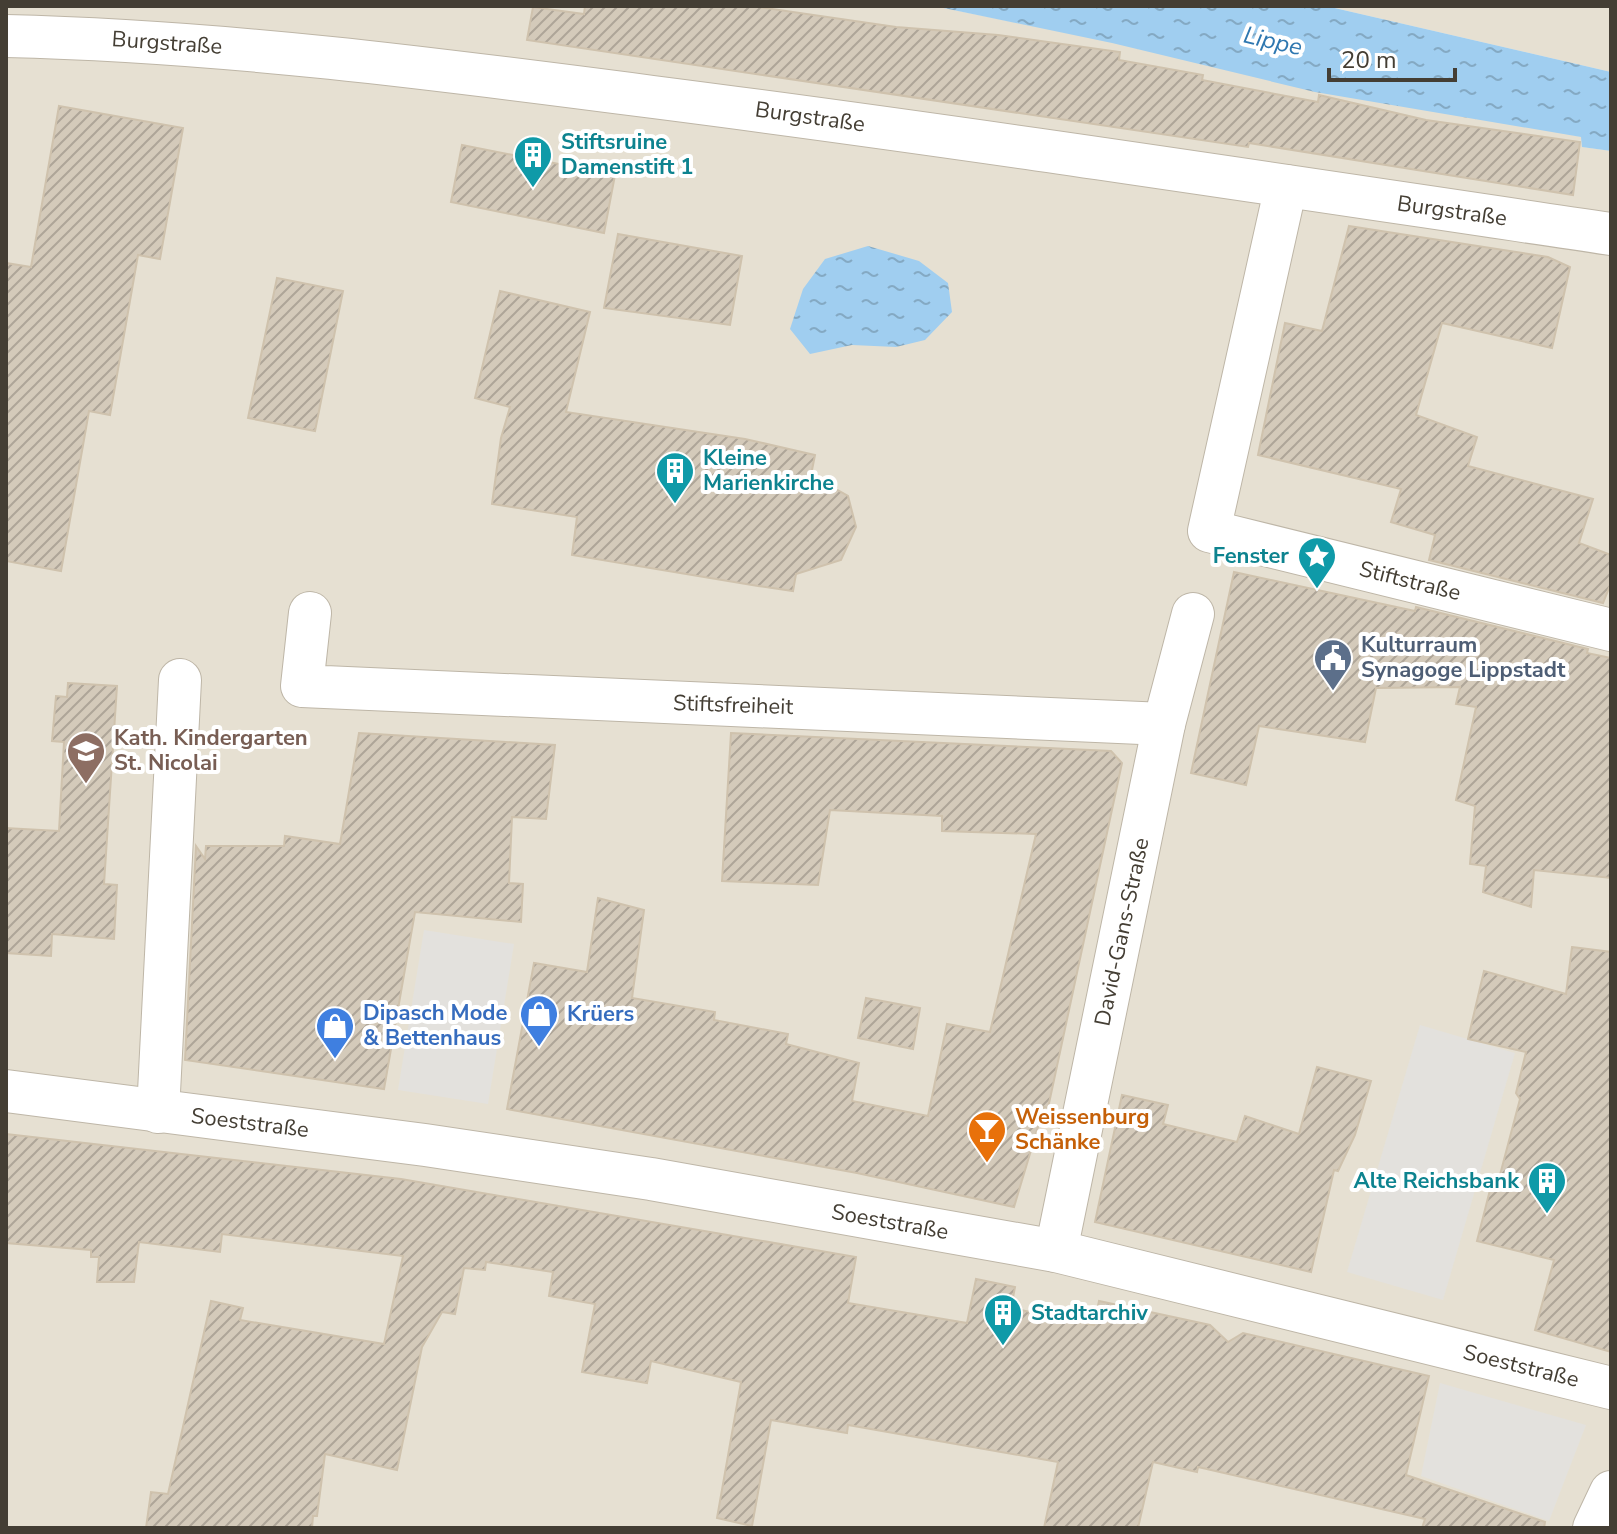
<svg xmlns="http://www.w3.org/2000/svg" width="1617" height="1534" font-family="'Nunito Sans',sans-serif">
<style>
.residential{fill:#e6e0d2}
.parking{fill:#e3e1dd}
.water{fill:url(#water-ripples)}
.building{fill:url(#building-hatch);stroke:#cfc2ad;stroke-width:2}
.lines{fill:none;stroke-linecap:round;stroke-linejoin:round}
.minor-casing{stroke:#beb6a7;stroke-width:44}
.minor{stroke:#fff;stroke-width:42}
.labels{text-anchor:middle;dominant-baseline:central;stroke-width:8;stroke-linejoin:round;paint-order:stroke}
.street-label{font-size:22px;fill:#443e34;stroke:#fff}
.culture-label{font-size:22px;font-weight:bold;fill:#0d838f;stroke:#fff;text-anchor:start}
.service-label{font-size:22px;font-weight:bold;fill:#4e5e75;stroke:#fff;text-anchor:start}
.education-label{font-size:22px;font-weight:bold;fill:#785e54;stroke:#fff;text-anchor:start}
.shop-label{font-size:22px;font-weight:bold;fill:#366cbe;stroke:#fff;text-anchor:start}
.food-label{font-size:22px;font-weight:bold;fill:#c56008;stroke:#fff;text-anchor:start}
.water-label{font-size:24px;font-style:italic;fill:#2e77b0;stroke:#fff}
</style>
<defs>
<pattern id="water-ripples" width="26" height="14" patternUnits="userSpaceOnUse" patternTransform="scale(2)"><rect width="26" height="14" fill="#a0cef0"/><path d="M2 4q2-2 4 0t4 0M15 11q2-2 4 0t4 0" fill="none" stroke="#84a9c3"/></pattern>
<pattern id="building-hatch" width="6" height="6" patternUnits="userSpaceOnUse" patternTransform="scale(2)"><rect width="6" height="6" fill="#d4caba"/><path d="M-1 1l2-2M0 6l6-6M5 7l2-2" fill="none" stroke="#aea598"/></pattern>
</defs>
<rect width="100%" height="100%" fill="#f2eee4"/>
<g class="residential">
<path d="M 6,6 L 934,6 L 1582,137 L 1583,147 L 1611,151 L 1611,1528 L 6,1528 Z"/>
<path d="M 1326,6 L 1611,6 L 1611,72 Z"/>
</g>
<g class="parking">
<path d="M 424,930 L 514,944 L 488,1104 L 398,1090 Z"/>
<path d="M 1420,1025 L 1515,1053 L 1443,1300 L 1347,1272 Z"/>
<path d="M 1440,1383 L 1586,1425 L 1549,1521 L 1421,1476 Z"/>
</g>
<g class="water">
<path d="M 934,6 L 1326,6 L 1611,72 L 1611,151 L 1582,147 L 1581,137 L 1315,92 L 1112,43 Z"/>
<path d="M 868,246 L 919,261 L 948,283 L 952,312 L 925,340 L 896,347 L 852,345 L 810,354 L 790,329 L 803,289 L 825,259 Z"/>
</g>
<g class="building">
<path d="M 585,6 L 752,6 L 896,27 L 998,35 L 1120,52 L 1119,60 L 1203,75 L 1202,80 L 1318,102 L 1319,95 L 1426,120 L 1580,142 L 1573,195 L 1249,143 L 1248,147 L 527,40 L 533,7 L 584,14 Z"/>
<path d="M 59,106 L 183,128 L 160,259 L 138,255 L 110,415 L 89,411 L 61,571 L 6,561 L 6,263 L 31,267 Z"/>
<path d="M 462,145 L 615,175 L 604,233 L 451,202 Z"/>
<path d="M 1349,226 L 1548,257 L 1570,267 L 1552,348 L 1442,323 L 1416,415 L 1477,437 L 1468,466 L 1593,499 L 1579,543 L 1611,555 L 1611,583 L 1603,603 L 1429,560 L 1435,535 L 1391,522 L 1401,489 L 1258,455 L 1285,323 L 1322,331 Z"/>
<path d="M 618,234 L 742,256 L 730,325 L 604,308 Z"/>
<path d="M 277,278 L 343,291 L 315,431 L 248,418 Z"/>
<path d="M 500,291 L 590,312 L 566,412 L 745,439 L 815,455 L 811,475 L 848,496 L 856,527 L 841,560 L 796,574 L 793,591 L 758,586 L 572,555 L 577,517 L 492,504 L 501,438 L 510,407 L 475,398 Z"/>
<path d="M 1234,572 L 1415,611 L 1416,607 L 1588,649 L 1587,653 L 1611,658 L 1611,878 L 1534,870 L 1531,907 L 1483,892 L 1486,866 L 1470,864 L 1475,806 L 1456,800 L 1476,707 L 1456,704 L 1460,687 L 1376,688 L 1365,742 L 1259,726 L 1246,785 L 1191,773 Z"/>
<path d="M 68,683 L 117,686 L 104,884 L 117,885 L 114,939 L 52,934 L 51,956 L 6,953 L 6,828 L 59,831 L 64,742 L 52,741 L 56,696 L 67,697 Z"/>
<path d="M 359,733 L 555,745 L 546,819 L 512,817 L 509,883 L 523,884 L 521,922 L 415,912 L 384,1089 L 185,1060 L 196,846 L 205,859 L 206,846 L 284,846 L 285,836 L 340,844 Z"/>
<path d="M 731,733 L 1111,751 L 1122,763 L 1048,1108 L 1044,1107 L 1014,1207 L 857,1173 L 507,1109 L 534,963 L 587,972 L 598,898 L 644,910 L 632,998 L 715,1012 L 714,1020 L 788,1034 L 786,1044 L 859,1063 L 852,1101 L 928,1116 L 947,1024 L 990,1032 L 1036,834 L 942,831 L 942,816 L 830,810 L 818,885 L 722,881 Z"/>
<path d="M 1572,947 L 1611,952 L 1611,1352 L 1535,1330 L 1554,1260 L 1477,1241 L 1491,1186 L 1496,1190 L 1520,1099 L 1516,1093 L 1526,1052 L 1468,1039 L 1484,971 L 1566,994 Z"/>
<path d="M 866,998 L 920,1008 L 913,1049 L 858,1038 Z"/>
<path d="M 1317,1067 L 1371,1081 L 1355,1135 L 1338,1171 L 1334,1170 L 1311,1272 L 1095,1222 L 1122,1095 L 1168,1105 L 1163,1124 L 1237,1142 L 1245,1116 L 1299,1134 Z"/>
<path d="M 6,1134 L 401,1179 L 856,1257 L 848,1303 L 967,1323 L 976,1279 L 1015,1287 L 1011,1308 L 1094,1325 L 1099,1301 L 1210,1325 L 1228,1342 L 1243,1333 L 1429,1376 L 1406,1475 L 1545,1522 L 1544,1528 L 1422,1528 L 1425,1519 L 1198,1467 L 1197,1472 L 1153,1462 L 1138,1528 L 1044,1528 L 1058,1462 L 848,1425 L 847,1433 L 771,1420 L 752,1526 L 717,1518 L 741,1382 L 651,1361 L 647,1383 L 582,1372 L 595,1304 L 549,1296 L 553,1272 L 486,1262 L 485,1270 L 464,1268 L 455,1314 L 442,1312 L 422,1347 L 397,1470 L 325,1454 L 317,1516 L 313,1516 L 312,1528 L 146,1528 L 151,1492 L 168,1494 L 211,1301 L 243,1308 L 240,1320 L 384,1344 L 403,1256 L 222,1234 L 220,1252 L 139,1242 L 134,1282 L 97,1282 L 99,1257 L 91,1257 L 91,1250 L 6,1243 Z"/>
</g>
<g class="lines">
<defs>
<g id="minor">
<path d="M 6,36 C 223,41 438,69 653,97 C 973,138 1292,187 1611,234"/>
<path d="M 1286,186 L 1209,531 L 1611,630"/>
<path d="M 310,613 L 302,686 L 1164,724"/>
<path d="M 6,1091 L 425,1145 L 651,1179 L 1056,1251 L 1611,1388"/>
<path d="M 158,1112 L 180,680"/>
<path d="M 1056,1251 L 1164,724 L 1193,614"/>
<path d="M 1594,1528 L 1611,1492"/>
</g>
</defs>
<use href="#minor" class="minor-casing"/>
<use href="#minor" class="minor"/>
</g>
<defs>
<symbol id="building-pin" viewBox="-11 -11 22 30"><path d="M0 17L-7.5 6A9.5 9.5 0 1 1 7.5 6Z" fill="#0f9aa8" stroke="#fff"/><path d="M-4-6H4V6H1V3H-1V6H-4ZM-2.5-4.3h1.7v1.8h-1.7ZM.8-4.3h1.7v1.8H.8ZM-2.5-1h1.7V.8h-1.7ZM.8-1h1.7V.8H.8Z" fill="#fff"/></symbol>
<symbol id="sight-pin" viewBox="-11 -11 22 30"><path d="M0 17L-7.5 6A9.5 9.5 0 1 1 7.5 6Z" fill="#0f9aa8" stroke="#fff"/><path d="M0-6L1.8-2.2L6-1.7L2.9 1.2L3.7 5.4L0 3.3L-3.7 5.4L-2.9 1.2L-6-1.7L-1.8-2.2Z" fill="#fff"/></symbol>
<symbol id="civic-pin" viewBox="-11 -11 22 30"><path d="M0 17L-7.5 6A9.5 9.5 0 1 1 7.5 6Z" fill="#5c6f8a" stroke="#fff"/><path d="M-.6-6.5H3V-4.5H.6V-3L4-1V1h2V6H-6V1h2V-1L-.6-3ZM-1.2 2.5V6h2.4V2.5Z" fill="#fff"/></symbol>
<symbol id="school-pin" viewBox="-11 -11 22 30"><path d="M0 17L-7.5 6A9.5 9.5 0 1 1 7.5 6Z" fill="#8d6e63" stroke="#fff"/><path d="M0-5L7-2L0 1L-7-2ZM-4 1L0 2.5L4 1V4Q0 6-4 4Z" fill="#fff"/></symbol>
<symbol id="shop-pin" viewBox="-11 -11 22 30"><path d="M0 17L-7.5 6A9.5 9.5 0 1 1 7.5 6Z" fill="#3f7fe0" stroke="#fff"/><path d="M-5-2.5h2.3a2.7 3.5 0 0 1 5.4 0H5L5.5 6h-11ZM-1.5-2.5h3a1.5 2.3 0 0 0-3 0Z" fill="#fff"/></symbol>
<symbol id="bar-pin" viewBox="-11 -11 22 30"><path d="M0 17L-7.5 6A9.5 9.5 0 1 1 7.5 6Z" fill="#e8710a" stroke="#fff"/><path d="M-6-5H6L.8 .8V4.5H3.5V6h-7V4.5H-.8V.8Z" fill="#fff"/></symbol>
</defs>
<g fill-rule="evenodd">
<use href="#building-pin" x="511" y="133" width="44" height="60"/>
<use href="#building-pin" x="653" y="449" width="44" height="60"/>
<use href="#sight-pin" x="1295" y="534" width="44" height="60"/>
<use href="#civic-pin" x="1311" y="636" width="44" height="60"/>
<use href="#school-pin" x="64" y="729" width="44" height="60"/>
<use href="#shop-pin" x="517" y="992" width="44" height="60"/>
<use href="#shop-pin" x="313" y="1004" width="44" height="60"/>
<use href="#bar-pin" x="965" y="1108" width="44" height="60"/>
<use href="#building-pin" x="1525" y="1159" width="44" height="60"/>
<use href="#building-pin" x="981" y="1291" width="44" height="60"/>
</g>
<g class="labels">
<g class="street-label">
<text transform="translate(167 43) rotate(4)">Burgstraße</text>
<text transform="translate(810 117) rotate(8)">Burgstraße</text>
<text transform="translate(1452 211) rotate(8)">Burgstraße</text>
<text transform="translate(1410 581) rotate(14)">Stiftstraße</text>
<text transform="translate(733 705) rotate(2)">Stiftsfreiheit</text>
<text transform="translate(1122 932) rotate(-78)">David-Gans-Straße</text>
<text transform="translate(250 1123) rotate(7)">Soeststraße</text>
<text transform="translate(890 1222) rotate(10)">Soeststraße</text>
<text transform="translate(1521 1366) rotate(14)">Soeststraße</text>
</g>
<g class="culture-label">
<text x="561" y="142">Stiftsruine<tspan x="561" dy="25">Damenstift 1</tspan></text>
<text x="703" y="458">Kleine<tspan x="703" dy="25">Marienkirche</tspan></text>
<text x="1289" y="556" text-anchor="end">Fenster</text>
<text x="1519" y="1181" text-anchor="end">Alte Reichsbank</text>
<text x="1031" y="1313">Stadtarchiv</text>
</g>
<g class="service-label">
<text x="1361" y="645">Kulturraum<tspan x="1361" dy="25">Synagoge Lippstadt</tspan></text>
</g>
<g class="education-label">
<text x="114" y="738">Kath. Kindergarten<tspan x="114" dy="25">St. Nicolai</tspan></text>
</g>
<g class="shop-label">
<text x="363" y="1013">Dipasch Mode<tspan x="363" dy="25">&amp; Bettenhaus</tspan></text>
<text x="567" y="1014">Krüers</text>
</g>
<g class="food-label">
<text x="1015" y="1117">Weissenburg<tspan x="1015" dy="25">Schänke</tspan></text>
</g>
<g class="water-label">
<text transform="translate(1273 41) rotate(13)">Lippe</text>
</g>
</g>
<rect width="1617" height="1534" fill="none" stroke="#443e34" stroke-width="16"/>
<path d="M1329 68v12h126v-12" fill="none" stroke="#443e34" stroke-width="4"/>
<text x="1341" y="68" font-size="24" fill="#443e34" stroke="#ffffff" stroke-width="6" paint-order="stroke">20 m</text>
</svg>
